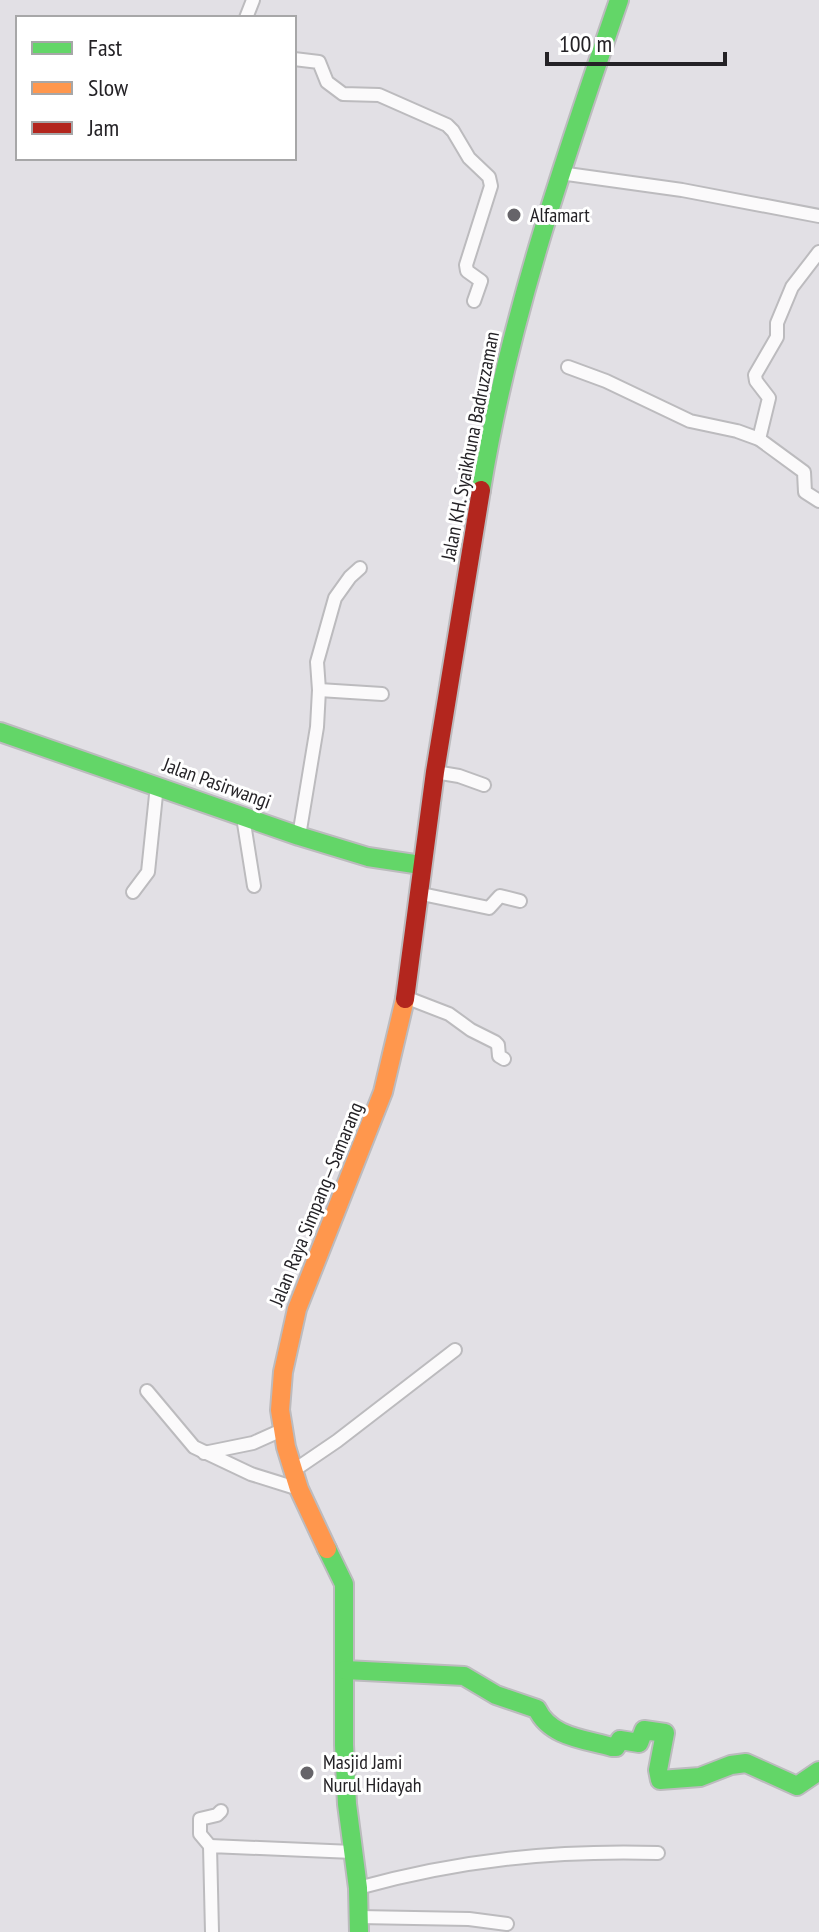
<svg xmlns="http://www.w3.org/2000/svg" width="819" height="1932" font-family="'PT Sans Narrow',sans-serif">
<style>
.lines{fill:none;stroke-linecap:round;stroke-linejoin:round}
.street-casing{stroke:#bcbbbe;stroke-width:16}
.fast-casing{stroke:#bcbbbe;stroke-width:22}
.slow-casing{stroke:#bcbbbe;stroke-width:22}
.jam-casing{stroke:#bcbbbe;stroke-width:22}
.street{stroke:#fbfafb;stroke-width:12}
.fast{stroke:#63d668;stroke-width:18}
.slow{stroke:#ff974d;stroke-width:18}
.jam{stroke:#b3261e;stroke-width:18}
.poi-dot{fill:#666469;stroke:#fff;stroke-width:3}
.labels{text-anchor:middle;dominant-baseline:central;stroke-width:6;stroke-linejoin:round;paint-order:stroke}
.poi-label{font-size:20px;fill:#242226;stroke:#fff;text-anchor:start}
.street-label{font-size:20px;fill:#242226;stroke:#fff}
</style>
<rect width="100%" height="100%" fill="#e2e0e5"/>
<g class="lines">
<defs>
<g id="street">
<path d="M 246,18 L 253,0"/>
<path d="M 294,59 L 319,62 L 327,82 L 343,94 L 379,95 L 447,125 L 453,131 L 469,158 L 489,177 L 491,186 L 466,265 L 467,271 L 481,281 L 474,301"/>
<path d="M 560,173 L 682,190 L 819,216"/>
<path d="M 568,367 L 606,381 L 690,421 L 737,431 L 759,439 L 804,472 L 805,492 L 819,501"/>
<path d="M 759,439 L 769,398 L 756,381 L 755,375 L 777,337 L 777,323 L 792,287 L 819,252"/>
<path d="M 319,690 L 382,694"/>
<path d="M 435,772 L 459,776 L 484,785"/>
<path d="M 243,817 L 254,886"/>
<path d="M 299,836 L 317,727 L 319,690 L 317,662 L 335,598 L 350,577 L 360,568"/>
<path d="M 133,892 L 148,872 L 157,785"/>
<path d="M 417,893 L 489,908 L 500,896 L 520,901"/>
<path d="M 405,997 L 449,1014 L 471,1030 L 495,1042 L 498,1045 L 499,1056 L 504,1059"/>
<path d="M 147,1391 L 194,1447 L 251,1474 L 299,1489"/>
<path d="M 204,1453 L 253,1443 L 282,1430"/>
<path d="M 293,1471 L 337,1441 L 455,1350"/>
<path d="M 210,1846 L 200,1834 L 200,1819 L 217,1815 L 221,1811"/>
<path d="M 358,1888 C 459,1860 554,1850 658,1853"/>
<path d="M 359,1917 L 469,1919 L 507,1924"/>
<path d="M 212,1932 L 210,1846 L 353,1852"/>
</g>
<g id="fast">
<path d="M 481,490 C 508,322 564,161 619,0"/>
<path d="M 0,732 L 299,836 L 368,857 L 421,865"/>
<path d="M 327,1549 L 344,1584 L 344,1745 L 347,1804 L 358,1888 L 359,1932"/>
<path d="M 345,1670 L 464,1676 L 496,1695 L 537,1709 C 550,1737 584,1739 612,1747 L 616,1747 L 620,1740 L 639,1743 L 644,1730 L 665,1733 L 658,1770 L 660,1780 L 700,1777 L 731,1765 L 746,1763 L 797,1786 L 819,1771"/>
</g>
<path id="slow" d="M 327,1549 L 299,1489 L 286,1447 L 280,1410 L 283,1372 L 297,1309 L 383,1092 L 405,999"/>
<path id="jam" d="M 405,999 L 435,772 L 481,490"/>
</defs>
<use href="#street" class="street-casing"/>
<use href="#fast" class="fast-casing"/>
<use href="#slow" class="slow-casing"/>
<use href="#jam" class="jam-casing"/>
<use href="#street" class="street"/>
<use href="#fast" class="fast"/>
<use href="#slow" class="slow"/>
<use href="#jam" class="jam"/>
</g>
<g class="poi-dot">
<circle cx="514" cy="215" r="8"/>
<circle cx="307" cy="1773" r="8"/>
</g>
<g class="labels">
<g class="poi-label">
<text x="530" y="215">Alfamart</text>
<text x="323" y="1762">Masjid Jami<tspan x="323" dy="23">Nurul Hidayah</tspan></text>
</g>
<g class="street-label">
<text transform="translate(470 446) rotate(-79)">Jalan KH. Syaikhuna Badruzzaman</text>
<text transform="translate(217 783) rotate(20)">Jalan Pasirwangi</text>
<text transform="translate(316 1204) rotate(-68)">Jalan Raya Simpang—Samarang</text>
</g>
</g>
<rect x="16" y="16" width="280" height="144" fill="#ffffff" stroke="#a7a7a8" stroke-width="2"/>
<rect x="32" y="42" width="40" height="12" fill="#63d668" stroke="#a7a7a8" stroke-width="2"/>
<text x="88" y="56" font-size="24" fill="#242226">Fast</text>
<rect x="32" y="82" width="40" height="12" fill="#ff974d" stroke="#a7a7a8" stroke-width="2"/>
<text x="88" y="96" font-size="24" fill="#242226">Slow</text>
<rect x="32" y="122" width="40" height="12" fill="#b3261e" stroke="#a7a7a8" stroke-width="2"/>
<text x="88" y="136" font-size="24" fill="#242226">Jam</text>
<path d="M547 52v12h178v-12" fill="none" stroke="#242226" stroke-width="4"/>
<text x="559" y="52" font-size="24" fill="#242226" stroke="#ffffff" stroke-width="6" paint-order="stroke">100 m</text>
</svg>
